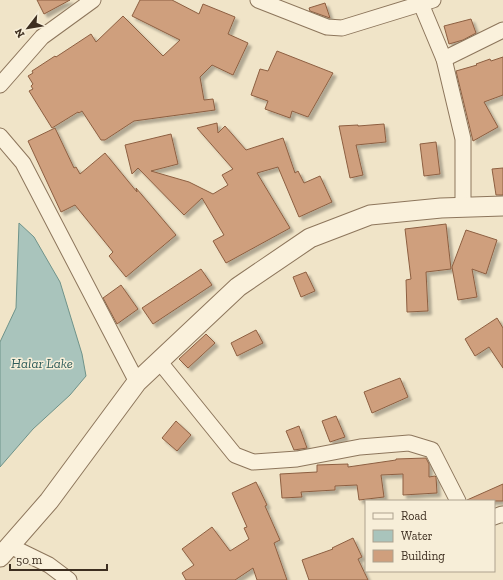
<svg xmlns="http://www.w3.org/2000/svg" width="503" height="580" font-family="'Zilla Slab',serif">
<style>
.water{fill:#a9c4bc;stroke:#6f938a}
.building{fill:#cf9f7d;stroke:#8d5f41;filter:url(#shadow)}
.lines{fill:none;stroke-linecap:round;stroke-linejoin:round}
.minor-casing{stroke:#8d765c;stroke-width:17}
.tertiary-casing{stroke:#8d765c;stroke-width:21}
.minor{stroke:#faf1dc;stroke-width:15}
.tertiary{stroke:#faf1dc;stroke-width:19}
.labels{text-anchor:middle;dominant-baseline:central;stroke-width:3;stroke-linejoin:round;paint-order:stroke}
.water-label{font-size:14px;font-style:italic;fill:#2f5d5a;stroke:#f7eed8}
</style>
<defs>
<filter id="shadow"><feDropShadow dx="3.5" dy="3.5" stdDeviation="1" flood-color="#0004"/></filter>
</defs>
<rect width="100%" height="100%" fill="#f0e4c8"/>
<path class="water" d="M 19,223 L 34,237 L 60,282 L 82,354 L 86,376 L 70,395 L 33,429 L 0,467 L 0,342 L 16,308 Z"/>
<g class="building">
<path d="M 37,0 L 70,0 L 44,14 Z"/>
<path d="M 140,0 L 172,0 L 199,14 L 203,4 L 235,17 L 228,34 L 248,43 L 233,75 L 212,65 L 200,77 L 204,100 L 213,99 L 215,110 L 134,121 L 105,140 L 101,140 L 82,111 L 79,113 L 78,112 L 52,128 L 29,91 L 33,89 L 31,86 L 33,84 L 28,76 L 33,73 L 32,71 L 55,56 L 56,57 L 91,34 L 96,42 L 123,16 L 163,56 L 180,40 L 132,16 Z"/>
<path d="M 325,3 L 330,18 L 310,11 L 309,8 Z"/>
<path d="M 471,19 L 476,33 L 463,40 L 449,44 L 444,26 Z"/>
<path d="M 277,51 L 333,73 L 308,117 L 292,111 L 290,118 L 265,109 L 268,101 L 251,95 L 260,69 L 268,71 Z"/>
<path d="M 503,57 L 503,95 L 484,102 L 498,127 L 473,141 L 456,71 L 477,65 L 476,64 L 490,59 L 491,61 Z"/>
<path d="M 217,123 L 218,133 L 225,126 L 246,150 L 283,138 L 295,173 L 298,171 L 304,183 L 320,176 L 332,202 L 299,217 L 278,167 L 257,173 L 290,228 L 226,263 L 213,241 L 224,235 L 202,198 L 184,215 L 138,168 L 132,174 L 125,145 L 171,134 L 178,164 L 151,171 L 189,182 L 213,194 L 228,185 L 222,175 L 233,169 L 197,128 Z"/>
<path d="M 384,124 L 386,142 L 356,145 L 363,175 L 350,178 L 339,126 L 358,125 L 358,126 Z"/>
<path d="M 55,128 L 74,168 L 76,167 L 80,174 L 105,153 L 137,192 L 136,188 L 176,235 L 126,277 L 109,256 L 113,252 L 75,205 L 61,212 L 28,141 Z"/>
<path d="M 436,142 L 440,174 L 424,176 L 420,144 Z"/>
<path d="M 503,168 L 503,195 L 496,195 L 492,169 Z"/>
<path d="M 446,224 L 451,269 L 426,272 L 428,311 L 407,312 L 406,280 L 411,279 L 405,229 Z"/>
<path d="M 466,230 L 497,240 L 486,274 L 472,269 L 477,297 L 458,300 L 452,267 Z"/>
<path d="M 201,269 L 212,285 L 153,324 L 142,308 Z"/>
<path d="M 306,272 L 315,291 L 301,297 L 293,277 Z"/>
<path d="M 121,285 L 138,309 L 117,324 L 103,298 Z"/>
<path d="M 497,318 L 503,328 L 503,368 L 489,347 L 475,356 L 465,339 Z"/>
<path d="M 256,330 L 263,343 L 237,356 L 231,343 Z"/>
<path d="M 206,334 L 215,343 L 188,368 L 179,359 Z"/>
<path d="M 400,378 L 408,397 L 372,413 L 364,392 Z"/>
<path d="M 336,416 L 345,437 L 330,442 L 322,421 Z"/>
<path d="M 176,421 L 191,435 L 177,451 L 162,438 Z"/>
<path d="M 299,426 L 307,448 L 294,450 L 286,431 Z"/>
<path d="M 426,458 L 429,464 L 429,477 L 435,476 L 436,477 L 437,493 L 403,495 L 403,474 L 381,475 L 384,497 L 359,500 L 357,485 L 335,486 L 335,490 L 301,492 L 302,497 L 282,498 L 280,474 L 317,472 L 317,465 L 348,464 L 348,467 L 396,460 L 396,459 Z"/>
<path d="M 256,482 L 267,505 L 265,506 L 280,540 L 274,543 L 287,580 L 257,580 L 253,568 L 235,580 L 186,580 L 182,573 L 194,565 L 182,549 L 212,527 L 230,551 L 249,539 L 244,528 L 247,527 L 232,493 Z"/>
<path d="M 503,484 L 503,501 L 467,501 L 467,500 Z"/>
<path d="M 353,538 L 362,557 L 358,559 L 368,580 L 309,580 L 302,560 L 333,549 L 332,548 Z"/>
</g>
<g class="lines">
<defs>
<g id="minor">
<path d="M 258,0 L 327,27 L 342,28 L 433,0"/>
<path d="M 421,4 L 444,59 L 463,139 L 463,207"/>
<path d="M 444,59 L 503,30"/>
<path d="M 0,85 L 42,37 L 93,0"/>
<path d="M 0,136 L 23,163 L 137,382"/>
<path d="M 159,361 L 235,455 L 253,462 L 297,459 L 360,447 L 409,443 L 432,450 L 458,501"/>
<path d="M 494,517 L 502,514 L 503,515"/>
<path d="M 10,546 L 49,565 L 69,580"/>
</g>
<path id="tertiary" d="M 0,557 L 49,501 L 137,382 L 238,287 L 310,238 L 370,215 L 441,208 L 503,206"/>
</defs>
<use href="#minor" class="minor-casing"/>
<use href="#tertiary" class="tertiary-casing"/>
<use href="#minor" class="minor"/>
<use href="#tertiary" class="tertiary"/>
</g>
<g class="labels">
<g class="water-label">
<text x="42" y="363">Halar Lake</text>
</g>
</g>
<rect x="365" y="500" width="130" height="72" fill="#f7eed8" stroke="#ada18e"/>
<rect x="373" y="513" width="20" height="6" fill="#faf1dc" stroke="#ada18e"/>
<text x="401" y="520" font-size="12" fill="#3d2e20">Road</text>
<rect x="373" y="530" width="20" height="12" fill="#a9c4bc" stroke="#ada18e"/>
<text x="401" y="540" font-size="12" fill="#3d2e20">Water</text>
<rect x="373" y="550" width="20" height="12" fill="#cf9f7d" stroke="#ada18e"/>
<text x="401" y="560" font-size="12" fill="#3d2e20">Building</text>
<g transform="translate(28 28) rotate(239)" stroke="#f7eed8" stroke-width="3" paint-order="stroke">
<path d="M0-3L7 15L0 10L-7 15Z" fill="#3d2e20"/>
<text y="-6" font-size="11" font-weight="bold" text-anchor="middle" fill="#3d2e20">N</text>
</g>
<path d="M10 564v6h97v-6" fill="none" stroke="#3d2e20" stroke-width="2"/>
<text x="16" y="564" font-size="12" fill="#3d2e20" stroke="#f7eed8" stroke-width="3" paint-order="stroke">50 m</text>
</svg>
